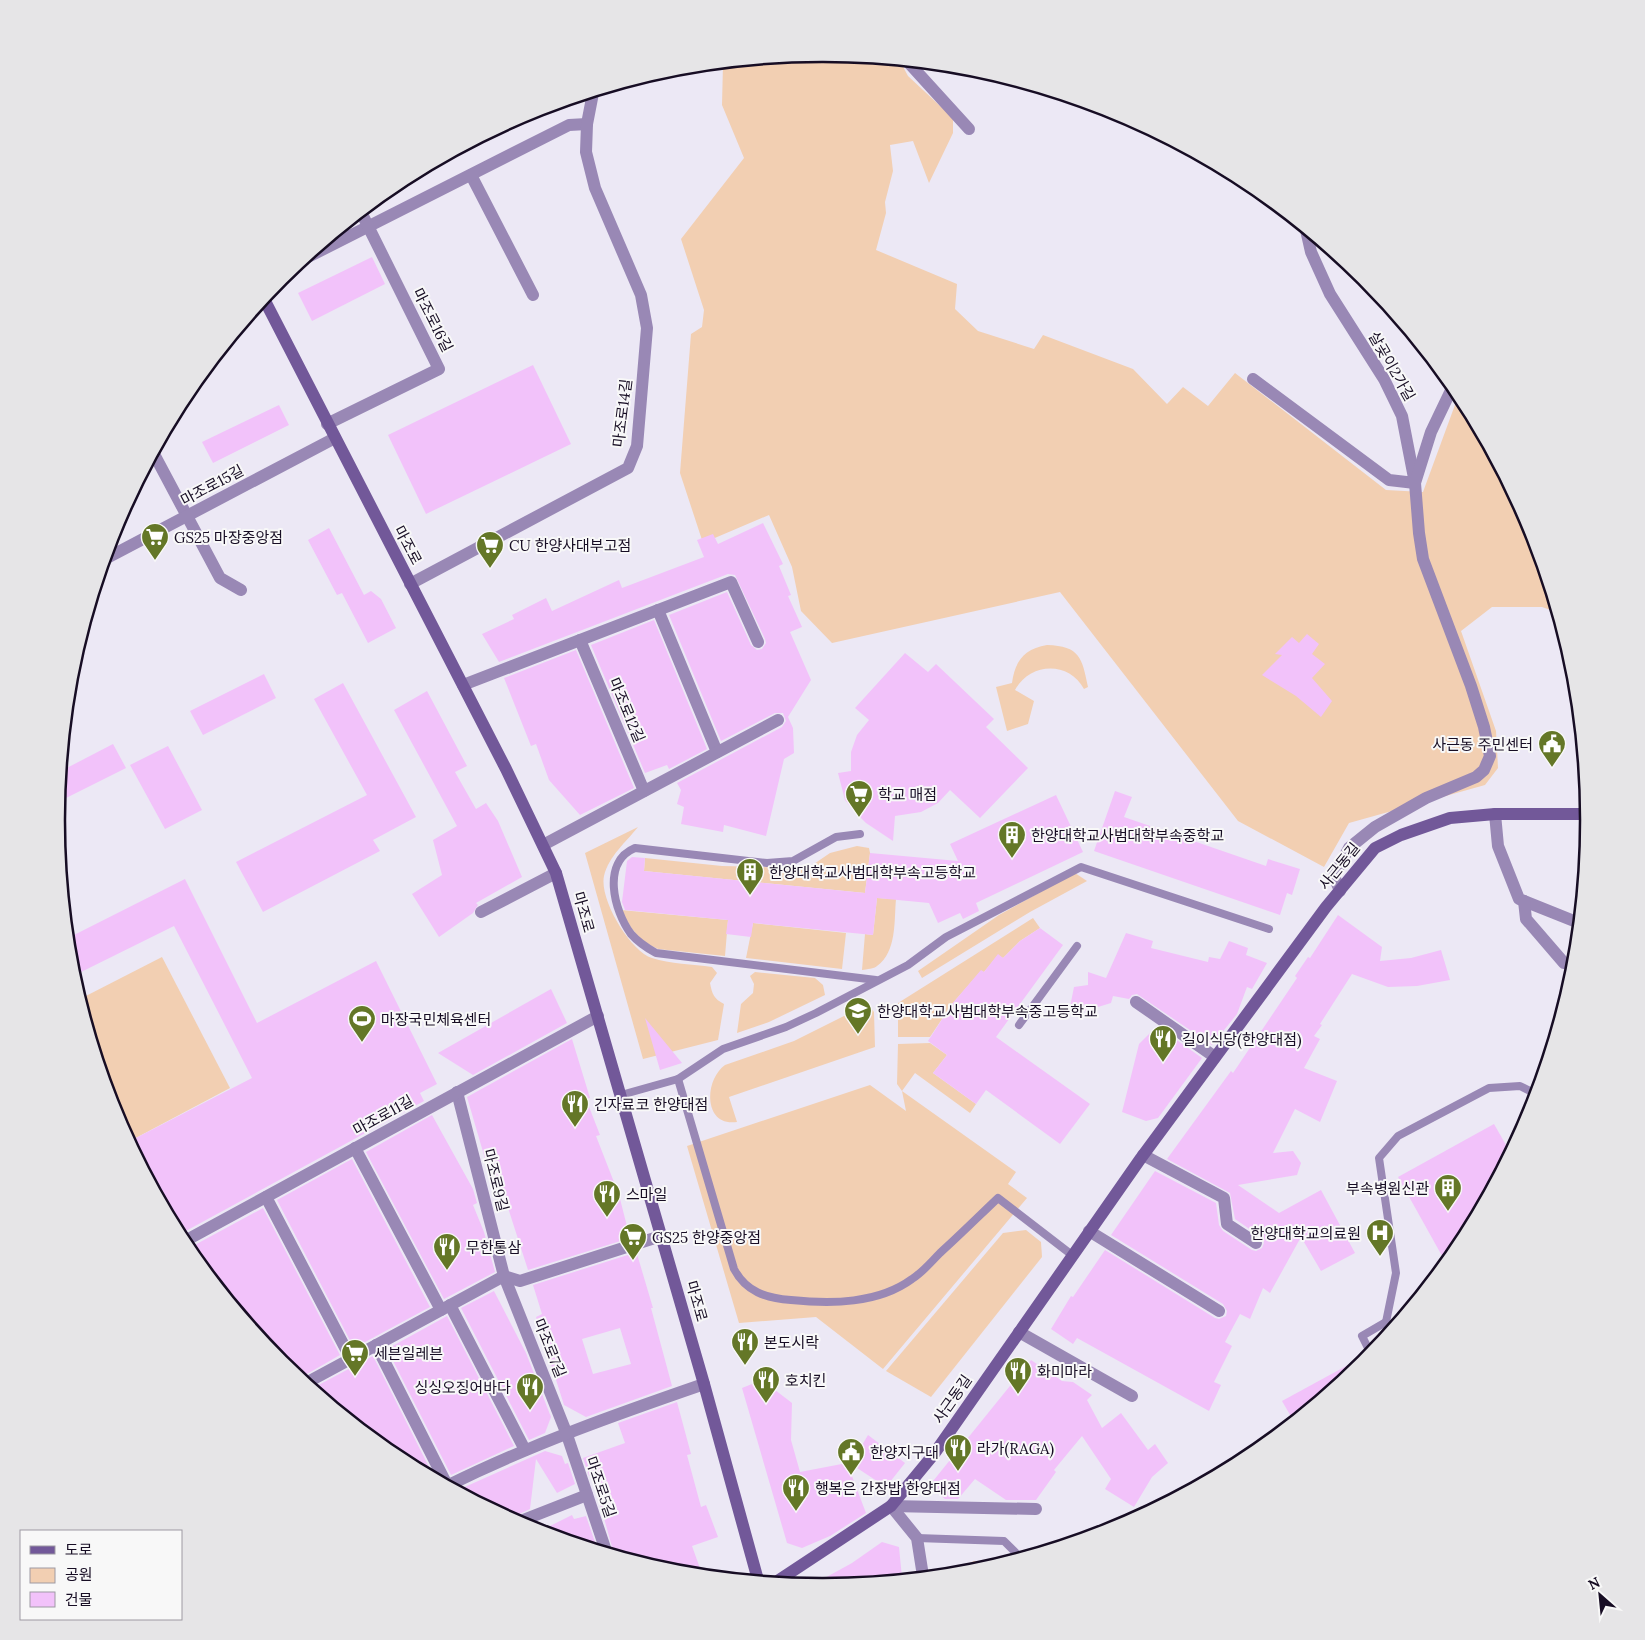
<svg xmlns="http://www.w3.org/2000/svg" width="1645" height="1640" font-family="Lora,'Noto Sans KR',serif">
<style>
.green{fill:#f2cfb2}
.building{fill:#f2c2fa;fill-rule:evenodd}
.lines{fill:none;stroke-linecap:round;stroke-linejoin:round}
.lane{stroke:#9988b5;stroke-width:8}
.street{stroke:#9988b5;stroke-width:12}
.secondary{stroke:#725899;stroke-width:12}
.labels{text-anchor:middle;dominant-baseline:central;stroke-width:4;stroke-linejoin:round;paint-order:stroke}
.street-label{font-size:15px;fill:#170d24;stroke:#f8f8f8}
.poi-label{font-size:15px;fill:#170d24;stroke:#f8f8f8;text-anchor:start}
.rim{fill:none;stroke:#170d24;stroke-width:2.5}
</style>
<rect width="100%" height="100%" fill="#ece8f5"/>
<g class="green">
<path d="M 823,54 L 900,61 L 908,76 L 953,118 L 953,133 L 929,183 L 913,141 L 890,145 L 893,171 L 885,202 L 886,213 L 876,250 L 957,284 L 955,309 L 978,331 L 1034,349 L 1043,335 L 1133,369 L 1167,404 L 1183,387 L 1208,406 L 1235,373 L 1386,490 L 1423,492 L 1459,394 L 1531,527 L 1556,612 L 1542,607 L 1492,607 L 1461,631 L 1496,731 L 1498,768 L 1485,785 L 1349,823 L 1324,867 L 1238,821 L 1060,592 L 832,643 L 801,611 L 792,567 L 769,515 L 703,543 L 680,473 L 691,334 L 702,327 L 704,310 L 681,239 L 744,158 L 722,105 L 723,64 Z"/>
<path d="M 1047,645 C 1080,646 1082,658 1088,687 L 1084,689 C 1069,661 1030,662 1015,690 L 1034,701 L 1028,724 L 1007,731 L 996,687 L 1012,683 C 1015,661 1024,649 1047,645 Z"/>
<path d="M 638,827 C 626,842 609,856 604,876 C 599,899 630,951 652,958 C 670,964 693,964 712,967 L 717,973 L 710,983 C 712,994 714,999 724,1004 L 718,1040 L 643,1059 L 585,853 Z"/>
<path d="M 857,846 L 869,848 L 870,853 L 865,893 L 644,871 L 645,858 L 722,866 L 808,868 L 830,853 Z"/>
<path d="M 1075,873 L 1087,881 L 1030,912 L 922,978 L 918,971 L 999,915 Z"/>
<path d="M 877,898 L 896,899 C 894,920 897,952 877,966 C 874,969 867,969 862,970 L 865,934 L 873,935 Z"/>
<path d="M 621,910 L 728,920 L 725,956 L 658,949 C 639,941 630,928 621,910 Z"/>
<path d="M 1033,918 L 1040,928 L 1020,941 L 1003,958 L 998,955 L 984,972 L 981,971 L 952,1004 L 930,1037 L 898,1037 L 898,1003 Z"/>
<path d="M 753,923 L 846,933 L 842,969 L 746,958 Z"/>
<path d="M 162,957 L 230,1088 L 130,1141 L 114,1113 L 80,999 Z"/>
<path d="M 755,972 L 815,978 L 823,985 L 825,995 L 769,1022 L 737,1033 L 741,1004 L 753,993 L 754,984 L 750,976 Z"/>
<path d="M 868,1004 L 874,1012 L 875,1047 L 729,1097 L 737,1122 C 703,1127 704,1080 725,1065 L 794,1041 Z"/>
<path d="M 930,1043 L 947,1055 L 933,1073 L 976,1104 L 970,1113 L 915,1073 L 902,1091 L 1016,1172 L 1008,1184 L 1027,1198 L 883,1369 L 816,1317 L 739,1323 L 687,1146 L 870,1085 L 906,1111 L 902,1091 L 897,1084 L 898,1044 Z"/>
<path d="M 1026,1230 L 1041,1242 L 1042,1257 L 931,1397 L 886,1371 L 1003,1233 Z"/>
<path d="M 974,1561 L 999,1563 L 972,1572 L 945,1574 Z"/>
</g>
<g class="building">
<path d="M 372,257 L 385,284 L 312,321 L 298,293 Z"/>
<path d="M 533,365 L 571,444 L 426,514 L 388,435 Z"/>
<path d="M 279,405 L 289,425 L 213,463 L 202,442 Z"/>
<path d="M 763,523 L 783,564 L 779,566 L 791,595 L 788,596 L 802,627 L 790,632 L 811,680 L 788,717 L 793,728 L 794,753 L 784,759 L 766,836 L 724,825 L 723,832 L 681,824 L 684,807 L 677,804 L 681,790 L 677,783 L 782,727 L 786,721 L 783,713 L 775,713 L 721,741 L 669,615 L 727,592 L 751,645 L 757,650 L 762,649 L 766,643 L 765,639 L 735,575 L 728,574 L 499,662 L 482,634 L 514,619 L 512,615 L 546,598 L 552,611 L 619,580 L 622,588 L 704,557 L 697,540 L 713,534 L 718,544 Z"/>
<path d="M 329,528 L 364,595 L 371,591 L 381,599 L 396,628 L 368,643 L 342,593 L 337,595 L 308,540 Z"/>
<path d="M 654,620 L 707,749 L 669,769 L 667,765 L 645,773 L 591,645 Z"/>
<path d="M 1307,634 L 1319,644 L 1312,654 L 1325,664 L 1312,678 L 1332,701 L 1321,717 L 1296,696 L 1262,675 L 1282,655 L 1275,654 L 1292,637 L 1299,643 Z"/>
<path d="M 576,650 L 634,788 L 580,815 L 549,780 L 536,744 L 531,746 L 504,678 Z"/>
<path d="M 905,653 L 928,672 L 936,664 L 994,719 L 986,727 L 1028,768 L 980,818 L 950,790 L 938,803 L 921,812 L 895,816 L 893,841 L 866,823 L 853,810 L 845,800 L 838,773 L 851,771 L 851,752 L 857,735 L 869,720 L 855,708 Z"/>
<path d="M 264,674 L 276,698 L 203,735 L 190,711 Z"/>
<path d="M 343,683 L 416,817 L 373,840 L 380,851 L 263,912 L 236,862 L 367,795 L 314,699 Z"/>
<path d="M 427,691 L 467,766 L 455,772 L 476,809 L 486,803 L 498,821 L 522,877 L 476,903 L 478,905 L 473,913 L 439,937 L 412,894 L 442,875 L 433,840 L 457,826 L 394,710 Z"/>
<path d="M 113,744 L 126,768 L 58,802 L 61,771 Z"/>
<path d="M 168,746 L 202,810 L 165,829 L 130,765 Z"/>
<path d="M 1115,791 L 1132,797 L 1124,817 L 1266,866 L 1268,859 L 1300,869 L 1292,895 L 1287,893 L 1280,915 L 1094,851 Z"/>
<path d="M 1056,795 L 1083,852 L 976,903 L 979,911 L 963,919 L 960,913 L 938,923 L 929,903 L 877,898 L 873,935 L 753,923 L 751,937 L 726,934 L 728,920 L 625,910 L 622,902 L 627,861 L 632,857 L 645,858 L 644,871 L 865,893 L 870,853 L 958,861 L 950,844 Z"/>
<path d="M 185,879 L 257,1023 L 376,961 L 437,1084 L 420,1093 L 424,1101 L 184,1232 L 179,1223 L 175,1226 L 130,1141 L 252,1078 L 174,926 L 73,976 L 68,938 Z"/>
<path d="M 1338,915 L 1382,947 L 1380,961 L 1411,958 L 1441,950 L 1450,980 L 1417,986 L 1388,987 L 1352,974 L 1320,1024 L 1322,1025 L 1314,1036 L 1320,1039 L 1304,1068 L 1337,1081 L 1320,1122 L 1295,1109 L 1273,1153 L 1293,1151 L 1301,1163 L 1297,1175 L 1238,1185 L 1279,1213 L 1321,1190 L 1355,1253 L 1321,1271 L 1301,1237 L 1270,1293 L 1263,1288 L 1250,1319 L 1240,1314 L 1225,1342 L 1232,1346 L 1214,1382 L 1221,1385 L 1209,1411 L 1077,1338 L 1073,1344 L 1051,1329 L 1071,1296 L 1073,1297 L 1105,1250 L 1215,1318 L 1219,1319 L 1226,1316 L 1227,1311 L 1223,1304 L 1111,1235 L 1155,1171 L 1216,1203 L 1219,1225 L 1223,1231 L 1252,1250 L 1256,1251 L 1262,1248 L 1264,1243 L 1261,1237 L 1235,1219 L 1230,1193 L 1167,1159 L 1231,1071 L 1233,1073 L 1297,978 L 1295,976 L 1308,957 L 1310,958 Z"/>
<path d="M 1040,928 L 1063,945 L 996,1037 L 1090,1104 L 1060,1144 L 986,1090 L 976,1104 L 933,1073 L 947,1055 L 928,1041 L 952,1004 L 981,970 L 984,972 L 998,954 L 1003,958 L 1020,941 Z"/>
<path d="M 1126,933 L 1153,941 L 1151,948 L 1208,962 L 1209,957 L 1220,959 L 1229,941 L 1248,948 L 1246,955 L 1267,963 L 1252,989 L 1247,987 L 1237,1014 L 1212,1045 L 1137,994 L 1132,995 L 1129,999 L 1113,996 L 1111,1003 L 1085,1011 L 1070,1007 L 1074,987 L 1088,985 L 1088,972 L 1106,978 Z"/>
<path d="M 551,989 L 567,1023 L 473,1075 L 438,1053 Z"/>
<path d="M 645,1018 L 682,1063 L 660,1070 Z"/>
<path d="M 1157,1026 L 1202,1058 L 1158,1118 L 1146,1121 L 1122,1112 L 1139,1044 Z"/>
<path d="M 572,1039 L 590,1098 L 586,1099 L 600,1135 L 596,1136 L 619,1195 L 630,1238 L 528,1270 L 502,1189 L 495,1193 L 467,1097 Z"/>
<path d="M 432,1115 L 473,1189 L 477,1203 L 473,1205 L 484,1232 L 495,1272 L 444,1299 L 366,1152 Z"/>
<path d="M 1494,1124 L 1510,1152 L 1459,1246 L 1446,1263 L 1398,1177 Z"/>
<path d="M 352,1159 L 430,1307 L 354,1348 L 277,1200 Z"/>
<path d="M 263,1208 L 340,1355 L 300,1378 L 280,1362 L 200,1263 L 191,1247 Z"/>
<path d="M 634,1253 L 637,1254 L 653,1308 L 651,1308 L 672,1386 L 586,1417 L 564,1405 L 536,1317 L 542,1314 L 533,1285 ZM 620,1328 L 631,1364 L 593,1374 L 582,1339 Z"/>
<path d="M 494,1291 L 526,1353 L 551,1417 L 545,1433 L 529,1440 L 461,1308 Z"/>
<path d="M 447,1316 L 514,1446 L 451,1475 L 387,1349 Z"/>
<path d="M 373,1356 L 434,1477 L 397,1457 L 313,1388 Z"/>
<path d="M 1031,1360 L 1062,1381 L 1073,1382 L 1092,1395 L 1087,1400 L 1102,1428 L 1121,1413 L 1148,1450 L 1155,1444 L 1168,1463 L 1152,1477 L 1134,1507 L 1105,1489 L 1111,1479 L 1082,1436 L 1054,1470 L 1056,1472 L 1036,1500 L 1006,1500 L 975,1479 L 958,1499 L 945,1499 L 929,1486 Z"/>
<path d="M 1348,1365 L 1352,1372 L 1293,1420 L 1282,1401 Z"/>
<path d="M 762,1380 L 792,1403 L 791,1440 L 800,1472 L 847,1463 L 866,1513 L 830,1536 L 802,1548 L 787,1543 L 742,1388 Z"/>
<path d="M 677,1402 L 691,1454 L 687,1455 L 701,1507 L 706,1505 L 718,1537 L 692,1546 L 702,1574 L 673,1571 L 614,1554 L 592,1475 L 589,1476 L 583,1458 L 625,1443 L 618,1423 Z"/>
<path d="M 868,1435 L 905,1463 L 886,1487 L 851,1464 Z"/>
<path d="M 545,1451 L 562,1456 L 565,1464 L 568,1463 L 575,1484 L 557,1493 L 536,1459 L 530,1509 L 511,1518 L 458,1490 Z"/>
<path d="M 572,1515 L 574,1519 L 586,1516 L 597,1548 L 540,1531 Z"/>
<path d="M 882,1542 L 899,1547 L 902,1578 L 822,1586 L 812,1585 L 852,1563 Z"/>
</g>
<g class="lines">
<g class="lane">
<path d="M 860,834 L 836,837 L 793,861 L 767,863 L 635,848 C 601,862 614,911 631,934 C 638,942 647,948 656,953 L 876,980"/>
<path d="M 1019,1025 L 1077,946"/>
<path d="M 678,1079 L 734,1269 C 746,1292 766,1298 791,1300 C 831,1304 878,1304 912,1279 C 923,1272 931,1262 940,1253 C 960,1235 979,1216 998,1198 L 1072,1255"/>
<path d="M 621,1095 L 678,1079 L 723,1049 L 786,1027 L 816,1013 L 908,965 L 946,937 L 1081,867 L 1269,929"/>
<path d="M 1386,1322 L 1396,1273 L 1379,1158 L 1398,1136 L 1489,1088 L 1520,1086 L 1536,1094"/>
<path d="M 1371,1354 L 1362,1336 L 1386,1322 L 1390,1330"/>
<path d="M 917,1538 L 1004,1541 L 1020,1557"/>
</g>
<g class="street">
<path d="M 908,62 L 969,129"/>
<path d="M 471,175 L 533,295"/>
<path d="M 304,259 L 569,125 L 587,124"/>
<path d="M 1253,379 L 1389,480 L 1415,483 L 1402,416 L 1384,379 L 1330,294 L 1311,252 L 1306,230"/>
<path d="M 327,424 L 439,369 L 361,212"/>
<path d="M 154,454 L 220,578 L 241,590"/>
<path d="M 105,559 L 335,438"/>
<path d="M 410,584 L 628,468 L 637,446 L 647,328 L 641,295 L 595,188 L 586,152 L 587,124 L 593,93"/>
<path d="M 658,610 L 717,752"/>
<path d="M 580,640 L 644,791"/>
<path d="M 463,685 L 731,582 L 758,642"/>
<path d="M 1495,814 L 1498,846 L 1519,899 L 1579,923"/>
<path d="M 543,845 L 778,720"/>
<path d="M 1340,891 L 1334,876 L 1349,848 L 1375,827 L 1426,798 L 1476,777 L 1484,770 L 1490,756 L 1484,727 L 1471,686 L 1423,559 L 1419,533 L 1415,483 L 1431,432 L 1453,386"/>
<path d="M 1524,901 L 1526,919 L 1564,963"/>
<path d="M 481,912 L 556,873"/>
<path d="M 1136,1002 L 1215,1057"/>
<path d="M 457,1092 L 504,1276 L 566,1432 L 606,1551"/>
<path d="M 355,1148 L 441,1310"/>
<path d="M 1143,1155 L 1224,1198 L 1227,1224 L 1256,1243"/>
<path d="M 266,1197 L 351,1359"/>
<path d="M 1089,1231 L 1219,1311"/>
<path d="M 183,1242 L 598,1016"/>
<path d="M 450,1305 L 525,1450"/>
<path d="M 1019,1332 L 1132,1396"/>
<path d="M 376,1345 L 446,1483"/>
<path d="M 306,1383 L 504,1276 L 520,1281 L 661,1236"/>
<path d="M 449,1485 C 532,1444 617,1414 704,1384"/>
<path d="M 891,1506 L 1036,1509"/>
<path d="M 891,1506 L 917,1538 L 923,1576"/>
<path d="M 518,1522 L 587,1495"/>
</g>
<g class="secondary">
<path d="M 264,299 L 506,769 L 556,873 L 704,1384 L 758,1580"/>
<path d="M 776,1582 L 891,1506 L 934,1454 L 1141,1158 L 1326,907 L 1375,848 L 1401,835 L 1450,818 L 1495,814 L 1588,814"/>
</g>
</g>
<defs>
<symbol id="supermarket-pin" viewBox="-11 -11 22 30"><path d="M0 17L-7.5 6A9.5 9.5 0 1 1 7.5 6Z" fill="#647727" stroke="#f8f8f8"/><path d="M-6-5.5h2.5l.6 2H6L4.5 2H-2.5L-4.4-4H-6ZM-1.5 3.2a1.3 1.3 0 1 0 .1 0ZM3 3.2a1.3 1.3 0 1 0 .1 0Z" fill="#fff"/></symbol>
<symbol id="civic-pin" viewBox="-11 -11 22 30"><path d="M0 17L-7.5 6A9.5 9.5 0 1 1 7.5 6Z" fill="#647727" stroke="#f8f8f8"/><path d="M-.6-6.5H3V-4.5H.6V-3L4-1V1h2V6H-6V1h2V-1L-.6-3ZM-1.2 2.5V6h2.4V2.5Z" fill="#fff"/></symbol>
<symbol id="building-pin" viewBox="-11 -11 22 30"><path d="M0 17L-7.5 6A9.5 9.5 0 1 1 7.5 6Z" fill="#647727" stroke="#f8f8f8"/><path d="M-4-6H4V6H1V3H-1V6H-4ZM-2.5-4.3h1.7v1.8h-1.7ZM.8-4.3h1.7v1.8H.8ZM-2.5-1h1.7V.8h-1.7ZM.8-1h1.7V.8H.8Z" fill="#fff"/></symbol>
<symbol id="school-pin" viewBox="-11 -11 22 30"><path d="M0 17L-7.5 6A9.5 9.5 0 1 1 7.5 6Z" fill="#647727" stroke="#f8f8f8"/><path d="M0-5L7-2L0 1L-7-2ZM-4 1L0 2.5L4 1V4Q0 6-4 4Z" fill="#fff"/></symbol>
<symbol id="stadium-pin" viewBox="-11 -11 22 30"><path d="M0 17L-7.5 6A9.5 9.5 0 1 1 7.5 6Z" fill="#647727" stroke="#f8f8f8"/><path d="M0-5a6.5 5 0 1 0 0 10a6.5 5 0 1 0 0-10ZM-3.5-1.8h7v3.6h-7Z" fill="#fff"/></symbol>
<symbol id="restaurant-pin" viewBox="-11 -11 22 30"><path d="M0 17L-7.5 6A9.5 9.5 0 1 1 7.5 6Z" fill="#647727" stroke="#f8f8f8"/><path d="M-5-6h1v4h1v-4h1v4h1v-4h1v5L-1.5 .5V6h-2V.5L-5-1ZM5-6V6H3V1.5H1.5Q1.5-4 5-6Z" fill="#fff"/></symbol>
<symbol id="hospital-pin" viewBox="-11 -11 22 30"><path d="M0 17L-7.5 6A9.5 9.5 0 1 1 7.5 6Z" fill="#647727" stroke="#f8f8f8"/><path d="M-5-5h3v3.5h4V-5h3V5h-3V1.5h-4V5h-3Z" fill="#fff"/></symbol>
</defs>
<g fill-rule="evenodd">
<use href="#supermarket-pin" x="139" y="521" width="32" height="43"/>
<use href="#supermarket-pin" x="474" y="529" width="32" height="43"/>
<use href="#civic-pin" x="1536" y="728" width="32" height="43"/>
<use href="#supermarket-pin" x="843" y="778" width="32" height="43"/>
<use href="#building-pin" x="996" y="819" width="32" height="43"/>
<use href="#building-pin" x="734" y="856" width="32" height="43"/>
<use href="#school-pin" x="842" y="995" width="32" height="43"/>
<use href="#stadium-pin" x="346" y="1003" width="32" height="43"/>
<use href="#restaurant-pin" x="1147" y="1023" width="32" height="43"/>
<use href="#restaurant-pin" x="559" y="1088" width="32" height="43"/>
<use href="#building-pin" x="1432" y="1172" width="32" height="43"/>
<use href="#restaurant-pin" x="591" y="1178" width="32" height="43"/>
<use href="#hospital-pin" x="1364" y="1217" width="32" height="43"/>
<use href="#supermarket-pin" x="617" y="1221" width="32" height="43"/>
<use href="#restaurant-pin" x="431" y="1231" width="32" height="43"/>
<use href="#restaurant-pin" x="729" y="1326" width="32" height="43"/>
<use href="#supermarket-pin" x="339" y="1337" width="32" height="43"/>
<use href="#restaurant-pin" x="1002" y="1355" width="32" height="43"/>
<use href="#restaurant-pin" x="750" y="1364" width="32" height="43"/>
<use href="#restaurant-pin" x="514" y="1371" width="32" height="43"/>
<use href="#restaurant-pin" x="942" y="1432" width="32" height="43"/>
<use href="#civic-pin" x="835" y="1436" width="32" height="43"/>
<use href="#restaurant-pin" x="780" y="1472" width="32" height="43"/>
</g>
<g class="labels">
<g class="street-label">
<text transform="translate(433 320) rotate(63)">마조로16길</text>
<text transform="translate(1392 366) rotate(60)">살곶이2가길</text>
<text transform="translate(622 413) rotate(-83)">마조로14길</text>
<text transform="translate(212 485) rotate(-28)">마조로15길</text>
<text transform="translate(408 545) rotate(62)">마조로</text>
<text transform="translate(627 710) rotate(67)">마조로12길</text>
<text transform="translate(1339 866) rotate(-51)">사근동길</text>
<text transform="translate(584 912) rotate(74)">마조로</text>
<text transform="translate(383 1115) rotate(-29)">마조로11길</text>
<text transform="translate(496 1180) rotate(76)">마조로9길</text>
<text transform="translate(697 1301) rotate(74)">마조로</text>
<text transform="translate(550 1348) rotate(68)">마조로7길</text>
<text transform="translate(952 1399) rotate(-55)">사근동길</text>
<text transform="translate(601 1487) rotate(71)">마조로5길</text>
</g>
<g class="poi-label">
<text x="174" y="537">GS25 마장중앙점</text>
<text x="509" y="545">CU 한양사대부고점</text>
<text x="1533" y="744" text-anchor="end">사근동 주민센터</text>
<text x="878" y="794">학교 매점</text>
<text x="1031" y="835">한양대학교사범대학부속중학교</text>
<text x="769" y="872">한양대학교사범대학부속고등학교</text>
<text x="877" y="1011">한양대학교사범대학부속중고등학교</text>
<text x="381" y="1019">마장국민체육센터</text>
<text x="1182" y="1039">길이식당(한양대점)</text>
<text x="594" y="1104">긴자료코 한양대점</text>
<text x="1429" y="1188" text-anchor="end">부속병원신관</text>
<text x="626" y="1194">스마일</text>
<text x="1361" y="1233" text-anchor="end">한양대학교의료원</text>
<text x="652" y="1237">GS25 한양중앙점</text>
<text x="466" y="1247">무한통삼</text>
<text x="764" y="1342">본도시락</text>
<text x="374" y="1353">세븐일레븐</text>
<text x="1037" y="1371">화미마라</text>
<text x="785" y="1380">호치킨</text>
<text x="511" y="1387" text-anchor="end">싱싱오징어바다</text>
<text x="977" y="1448">라가(RAGA)</text>
<text x="870" y="1452">한양지구대</text>
<text x="815" y="1488">행복은 간장밥 한양대점</text>
</g>
</g>
<path d="M0 0H1645V1640H0ZM822 62H823A757 757 0 0 1 1580 819V821A757 757 0 0 1 823 1578H822A757 757 0 0 1 65 821V819A757 757 0 0 1 822 62Z" fill="#e6e5e7" fill-rule="evenodd"/>
<path class="rim" d="M822 62H823A757 757 0 0 1 1580 819V821A757 757 0 0 1 823 1578H822A757 757 0 0 1 65 821V819A757 757 0 0 1 822 62Z"/>
<rect x="20" y="1530" width="162" height="90" fill="#f8f8f8" stroke="#9e9aa3"/>
<rect x="30" y="1546" width="25" height="8" fill="#725899" stroke="#9e9aa3"/>
<text x="65" y="1555" font-size="15" fill="#170d24">도로</text>
<rect x="30" y="1568" width="25" height="15" fill="#f2cfb2" stroke="#9e9aa3"/>
<text x="65" y="1580" font-size="15" fill="#170d24">공원</text>
<rect x="30" y="1592" width="25" height="15" fill="#f2c2fa" stroke="#9e9aa3"/>
<text x="65" y="1605" font-size="15" fill="#170d24">건물</text>
<g transform="translate(1600 1595) rotate(333)" stroke="#f8f8f8" stroke-width="4" paint-order="stroke">
<path d="M0-4L9 19L0 12L-9 19Z" fill="#170d24"/>
<text y="-8" font-size="14" font-weight="bold" text-anchor="middle" fill="#170d24">N</text>
</g>
</svg>
